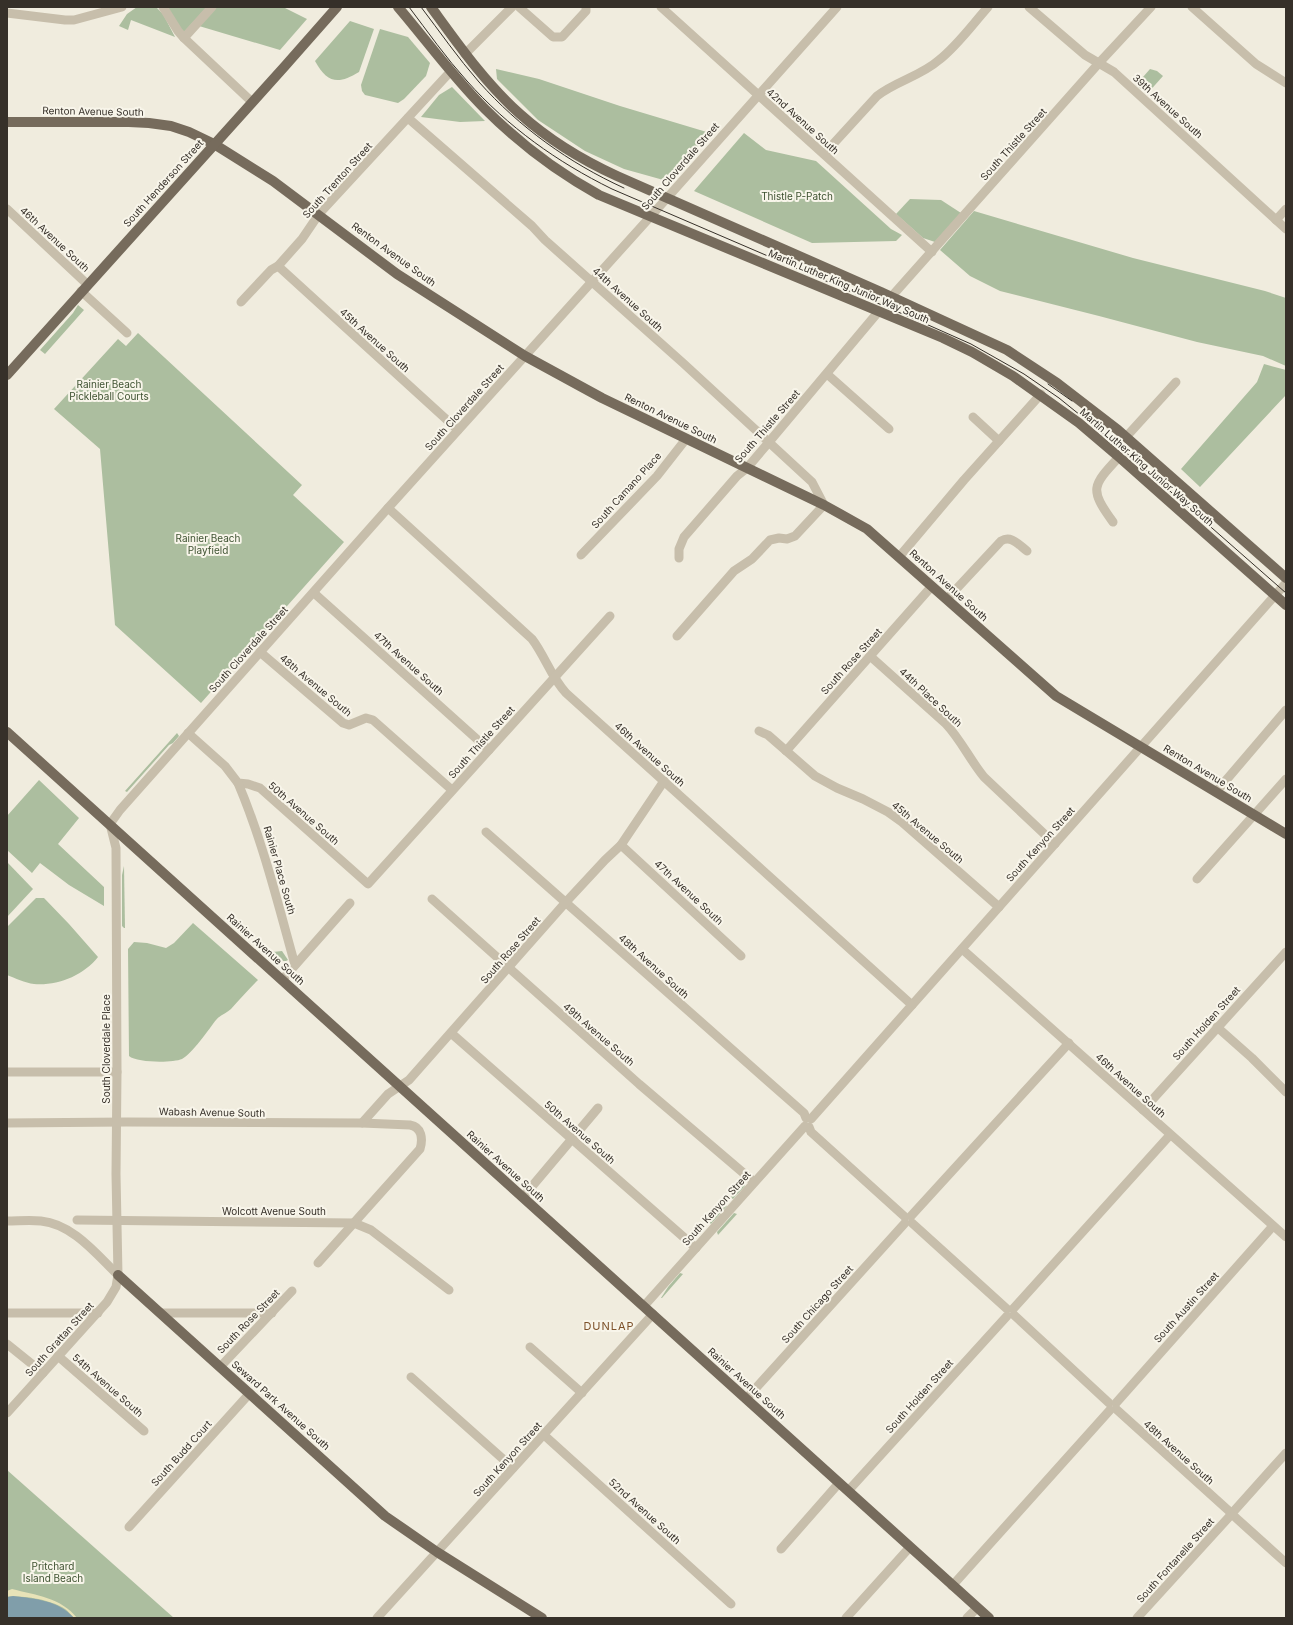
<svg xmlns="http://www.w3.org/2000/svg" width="1293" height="1625" font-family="Inter,sans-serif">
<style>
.green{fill:#acbe9f}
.sand{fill:#e8e3b8}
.water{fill:#809eaa}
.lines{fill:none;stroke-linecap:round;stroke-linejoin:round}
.minor{stroke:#c7beab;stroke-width:9}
.major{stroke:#766b5c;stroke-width:10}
.tram{stroke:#363029;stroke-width:1}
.labels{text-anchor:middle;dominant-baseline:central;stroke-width:4;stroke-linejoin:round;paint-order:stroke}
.street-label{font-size:10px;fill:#363029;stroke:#f8f5ea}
.park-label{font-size:10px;fill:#3d5130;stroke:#f8f5ea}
.neighbourhood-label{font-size:11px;letter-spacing:1px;fill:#7d512a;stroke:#f8f5ea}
</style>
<rect width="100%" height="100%" fill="#f0ecde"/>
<g class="green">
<path d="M 137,7 L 156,7 L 163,14 L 175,37 L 131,20 L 128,30 L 119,26 L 127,14 Z"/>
<path d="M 167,7 L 207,7 L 184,32 L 179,28 Z"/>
<path d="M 216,7 L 283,7 L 307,19 L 280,50 L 199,26 Z"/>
<path d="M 350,21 L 374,29 L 359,72 C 338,85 327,83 315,61 Z"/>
<path d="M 380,29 L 408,37 L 430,63 L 426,76 L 404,99 L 398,103 L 365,95 L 362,91 L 361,85 Z"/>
<path d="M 496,69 L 539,79 L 620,106 L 710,133 L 667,181 L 624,169 L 585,151 L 538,120 L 497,79 Z"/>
<path d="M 1150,69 L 1157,71 L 1163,76 L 1147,94 L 1136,85 Z"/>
<path d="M 452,87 L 485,121 L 460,122 L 421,117 L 439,95 Z"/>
<path d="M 744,133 L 766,150 L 816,161 L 891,229 L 902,235 L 896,241 L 812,243 L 694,191 Z"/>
<path d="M 910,199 L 941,200 L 961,213 L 935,242 L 923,238 L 896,214 Z"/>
<path d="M 974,211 L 1133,258 L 1265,291 L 1286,298 L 1286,366 L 1263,356 L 1197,342 L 1099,316 L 1000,291 L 970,276 L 940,250 Z"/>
<path d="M 78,305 L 84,310 L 45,354 L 40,350 L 73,313 Z"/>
<path d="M 138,333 L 302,485 L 293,495 L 344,542 L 201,703 L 115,625 L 100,449 L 54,409 L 118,339 L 126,346 Z"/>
<path d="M 1264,364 L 1286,370 L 1286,395 L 1200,487 L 1181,469 L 1257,382 Z"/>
<path d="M 177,733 L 179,736 L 173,743 L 169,745 L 127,792 L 125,791 Z"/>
<path d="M 39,780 L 79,818 L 58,844 L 104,887 L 104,906 L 69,885 L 40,863 L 32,873 L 7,850 L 7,816 Z"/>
<path d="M 7,862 L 33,889 L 7,917 Z"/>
<path d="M 124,866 L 125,928 L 124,928 L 122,926 L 122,875 Z"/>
<path d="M 36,898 L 44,898 L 69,924 L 98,957 C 83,976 57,986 34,984 C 25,983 15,978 7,975 L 7,927 Z"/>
<path d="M 193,923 L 258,980 C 249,989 240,999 231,1009 C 227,1013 220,1015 216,1020 C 209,1029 192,1054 182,1059 C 173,1063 137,1063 129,1056 L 128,949 L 134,942 L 147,943 L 166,948 L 174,943 Z"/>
<path d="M 282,951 L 288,960 L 286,961 L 283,961 L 273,952 Z"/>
<path d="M 745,1181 L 745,1186 L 733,1199 L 730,1197 Z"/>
<path d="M 724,1204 L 727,1206 L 711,1224 L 709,1222 Z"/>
<path d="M 734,1213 L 737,1214 L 718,1235 L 717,1232 Z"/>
<path d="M 680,1273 L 683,1274 L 662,1298 L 661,1298 L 668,1287 Z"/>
<path d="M 7,1470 L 174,1618 L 7,1618 Z"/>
</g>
<path class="sand" d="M 12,1589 C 35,1595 62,1598 77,1618 L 74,1618 C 71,1615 68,1611 65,1609 C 52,1600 23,1595 7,1597 L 7,1591 Z"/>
<path class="water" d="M 13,1596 C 36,1599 58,1600 74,1618 L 7,1618 L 7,1597 Z"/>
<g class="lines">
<g class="minor">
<path d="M 163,7 L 178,31 L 184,38 L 252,102"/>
<path d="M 519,7 L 553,37 L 562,37 L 586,11 L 586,7"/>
<path d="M 661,7 L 932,252"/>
<path d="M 1029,7 L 1085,55 L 1114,72 L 1286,229"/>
<path d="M 1192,7 L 1256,64 L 1286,83"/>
<path d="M 7,13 L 65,20 L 74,20 L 122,7"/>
<path d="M 184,38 L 212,7"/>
<path d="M 465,54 L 512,7"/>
<path d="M 408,118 L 532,226 L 545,240 L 683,363 L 812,482 L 824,505 L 795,536 L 787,539 L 779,538 L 770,540 L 752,559 L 734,571 L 677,636"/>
<path d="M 824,154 L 877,96 C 896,81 921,76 939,60 C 957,46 972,25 988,7"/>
<path d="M 7,209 L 88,285"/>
<path d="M 1276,220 L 1286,209"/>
<path d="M 278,266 L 458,430"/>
<path d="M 81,291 L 127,333"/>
<path d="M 892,296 L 1099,63 L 1151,7"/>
<path d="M 241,302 L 271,270 L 278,266 L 302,239 L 319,214 L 451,71"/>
<path d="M 827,374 L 889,429"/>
<path d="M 973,417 L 999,441"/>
<path d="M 1126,437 L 1176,382"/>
<path d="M 388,508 L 532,639 C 545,656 551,677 566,693 L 912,1005"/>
<path d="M 1113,522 C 1089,489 1092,486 1119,457"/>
<path d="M 581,555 L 657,476 L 686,439"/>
<path d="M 899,557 L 964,480 L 1041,394"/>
<path d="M 679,558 L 679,549 L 684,537 L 737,476 L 747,468 L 769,442 L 879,311"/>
<path d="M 314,593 L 489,750"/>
<path d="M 947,599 L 1001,541 C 1011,535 1018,544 1027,551"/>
<path d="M 260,652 L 343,723 L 349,725 L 366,718 L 373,720 L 452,790"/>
<path d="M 870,656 L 946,724 C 961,740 970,760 984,777 L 1055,844"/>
<path d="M 759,731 L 768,735 L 815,776 L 837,788 L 863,799 L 888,812 L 902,822 L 999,907"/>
<path d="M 188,733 L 225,766 L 238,783 L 248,784 L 260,788 L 368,884 L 610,616"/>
<path d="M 786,751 L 932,586"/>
<path d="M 238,783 C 263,842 278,904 295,965"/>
<path d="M 1216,792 L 1286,710"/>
<path d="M 486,832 L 804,1113 L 806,1118"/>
<path d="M 621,845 L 741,956"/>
<path d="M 1197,879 L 1286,779"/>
<path d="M 432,899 L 639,1084 L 754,1182"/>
<path d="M 962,949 L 1286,1237"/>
<path d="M 282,980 L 350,903"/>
<path d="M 1217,1027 L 1252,1058 L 1286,1092"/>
<path d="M 451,1033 L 696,1248"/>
<path d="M 7,1072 L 117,1072"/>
<path d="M 1143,1110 L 1286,952"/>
<path d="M 811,1119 L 1286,583"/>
<path d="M 7,1123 L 126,1122 L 362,1123 L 410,1125 C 422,1127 423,1139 420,1149 L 318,1263"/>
<path d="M 362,1123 L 388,1094 L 409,1080 L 566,902 L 605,860 L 621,845 L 664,781"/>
<path d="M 809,1127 L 811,1132 L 905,1217"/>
<path d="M 523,1197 L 598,1108"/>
<path d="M 911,1216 L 1069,1043"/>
<path d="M 77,1220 L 354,1223 L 371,1230 L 449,1290"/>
<path d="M 7,1221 C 18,1221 30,1220 41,1221 C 73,1224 97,1255 118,1275"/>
<path d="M 912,1223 L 1007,1309"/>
<path d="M 644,1306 L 805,1126"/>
<path d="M 1013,1309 L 1170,1135"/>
<path d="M 7,1313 L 98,1313"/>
<path d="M 161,1313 L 272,1313"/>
<path d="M 1014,1315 L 1109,1403"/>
<path d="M 7,1344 L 43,1373"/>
<path d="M 530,1347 L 582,1393"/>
<path d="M 58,1356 L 144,1431"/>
<path d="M 221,1366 L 292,1291"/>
<path d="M 411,1377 L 513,1468"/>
<path d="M 746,1399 L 905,1223"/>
<path d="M 1116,1403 L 1273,1226"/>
<path d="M 1116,1409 L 1229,1511"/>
<path d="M 7,1413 L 107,1302 L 116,1287 L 118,1275 L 116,1174 L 117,1072 L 116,848 L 110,824 L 120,810 L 388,508 L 651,216 L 837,7"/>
<path d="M 544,1435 L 731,1604"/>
<path d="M 848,1491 L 1007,1316"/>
<path d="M 1234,1511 L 1286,1453"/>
<path d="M 1235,1517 L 1286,1563"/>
<path d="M 129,1527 L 250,1393"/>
<path d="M 781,1549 L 839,1483"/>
<path d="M 952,1586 L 1110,1410"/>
<path d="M 377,1618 L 653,1314"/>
<path d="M 846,1618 L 910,1547"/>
<path d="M 967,1618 L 977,1608"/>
<path d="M 1137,1618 L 1229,1517"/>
</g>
<g class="major">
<path d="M 398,7 C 427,41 453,77 485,109 C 519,143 557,172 599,195 L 943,338 L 972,352 L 1013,376 L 1079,423 L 1119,457 L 1286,605"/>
<path d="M 431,7 C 458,44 485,83 520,114 C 549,140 582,160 617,176 L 881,292 L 1007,350 L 1057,383 L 1118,430 L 1286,578"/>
<path d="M 7,122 L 129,122 L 149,123 L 171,126 L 189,132 L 214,144 L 273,181 L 397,274 L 525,356 L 602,398 L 824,505 L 867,529 L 1056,696 L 1286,834"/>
<path d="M 7,375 L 285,66 L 337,7"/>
<path d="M 7,732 L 989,1618"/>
<path d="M 118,1275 L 385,1516 L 437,1552 L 542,1618"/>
</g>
<g class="tram">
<path d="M 409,7 C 428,32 446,58 467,81 C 508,127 557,162 612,189 L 926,324 L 971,344 L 1024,374 L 1059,398 L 1122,449 L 1286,593"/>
<path d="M 421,7 C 440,32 458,58 479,82 C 519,127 569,163 624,188"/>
<path d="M 1048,384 L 1072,401"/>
</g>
</g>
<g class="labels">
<g class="street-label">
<text transform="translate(1168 106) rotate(42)">39th Avenue South</text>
<text transform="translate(93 111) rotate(1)">Renton Avenue South</text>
<text transform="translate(803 121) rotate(42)">42nd Avenue South</text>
<text transform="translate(1013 144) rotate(-48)">South Thistle Street</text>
<text transform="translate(680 166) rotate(-49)">South Cloverdale Street</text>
<text transform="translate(337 180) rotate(-48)">South Trenton Street</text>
<text transform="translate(163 183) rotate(-48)">South Henderson Street</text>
<text transform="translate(55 239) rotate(43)">46th Avenue South</text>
<text transform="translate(394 254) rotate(36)">Renton Avenue South</text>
<text transform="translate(849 286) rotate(23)">Martin Luther King Junior Way South</text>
<text transform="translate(628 299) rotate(42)">44th Avenue South</text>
<text transform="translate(375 340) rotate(42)">45th Avenue South</text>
<text transform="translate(464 407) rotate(-48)">South Cloverdale Street</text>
<text transform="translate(671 418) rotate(26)">Renton Avenue South</text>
<text transform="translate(767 426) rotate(-49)">South Thistle Street</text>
<text transform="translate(1147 467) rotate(41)">Martin Luther King Junior Way South</text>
<text transform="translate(626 490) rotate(-48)">South Camano Place</text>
<text transform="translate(949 585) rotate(42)">Renton Avenue South</text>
<text transform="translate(248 649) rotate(-48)">South Cloverdale Street</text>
<text transform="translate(851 661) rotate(-48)">South Rose Street</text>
<text transform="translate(409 663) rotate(42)">47th Avenue South</text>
<text transform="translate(316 685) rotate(40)">48th Avenue South</text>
<text transform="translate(931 697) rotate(43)">44th Place South</text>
<text transform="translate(481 742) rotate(-48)">South Thistle Street</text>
<text transform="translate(650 754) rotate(42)">46th Avenue South</text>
<text transform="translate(1208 773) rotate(31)">Renton Avenue South</text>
<text transform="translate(304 813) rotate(41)">50th Avenue South</text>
<text transform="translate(928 832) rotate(40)">45th Avenue South</text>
<text transform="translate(1040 844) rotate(-48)">South Kenyon Street</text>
<text transform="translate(280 870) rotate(74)">Rainier Place South</text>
<text transform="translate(689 892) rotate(43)">47th Avenue South</text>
<text transform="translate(266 949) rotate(42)">Rainier Avenue South</text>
<text transform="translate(510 950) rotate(-49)">South Rose Street</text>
<text transform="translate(654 966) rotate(42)">48th Avenue South</text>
<text transform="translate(1206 1023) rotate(-48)">South Holden Street</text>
<text transform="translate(599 1034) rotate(41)">49th Avenue South</text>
<text transform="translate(106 1049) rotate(-90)">South Cloverdale Place</text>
<text transform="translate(1131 1085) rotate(42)">46th Avenue South</text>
<text transform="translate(212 1112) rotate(1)">Wabash Avenue South</text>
<text transform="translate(580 1132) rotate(41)">50th Avenue South</text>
<text transform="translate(506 1166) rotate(42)">Rainier Avenue South</text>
<text transform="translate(716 1208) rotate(-48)">South Kenyon Street</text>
<text x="274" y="1211">Wolcott Avenue South</text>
<text transform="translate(817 1304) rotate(-48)">South Chicago Street</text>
<text transform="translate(1186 1307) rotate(-48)">South Austin Street</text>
<text transform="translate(248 1321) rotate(-46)">South Rose Street</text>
<text transform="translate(59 1339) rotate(-48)">South Grattan Street</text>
<text transform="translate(747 1383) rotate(42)">Rainier Avenue South</text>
<text transform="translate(108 1385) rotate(41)">54th Avenue South</text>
<text transform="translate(919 1396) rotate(-48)">South Holden Street</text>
<text transform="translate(281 1405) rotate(42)">Seward Park Avenue South</text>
<text transform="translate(1179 1452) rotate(42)">48th Avenue South</text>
<text transform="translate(181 1453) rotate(-48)">South Budd Court</text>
<text transform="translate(507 1459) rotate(-48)">South Kenyon Street</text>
<text transform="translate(645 1511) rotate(42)">52nd Avenue South</text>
<text transform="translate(1175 1560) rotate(-48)">South Fontanelle Street</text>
</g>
<g class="park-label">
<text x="797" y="196">Thistle P-Patch</text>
<text x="109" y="384">Rainier Beach<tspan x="109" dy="12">Pickleball Courts</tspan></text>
<text x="208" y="538">Rainier Beach<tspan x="208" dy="12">Playfield</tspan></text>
<text x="53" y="1566">Pritchard<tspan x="53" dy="12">Island Beach</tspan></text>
</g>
<g class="neighbourhood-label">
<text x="609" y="1326">DUNLAP</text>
</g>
</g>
<rect width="1293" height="1625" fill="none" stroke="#363029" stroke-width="16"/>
</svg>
